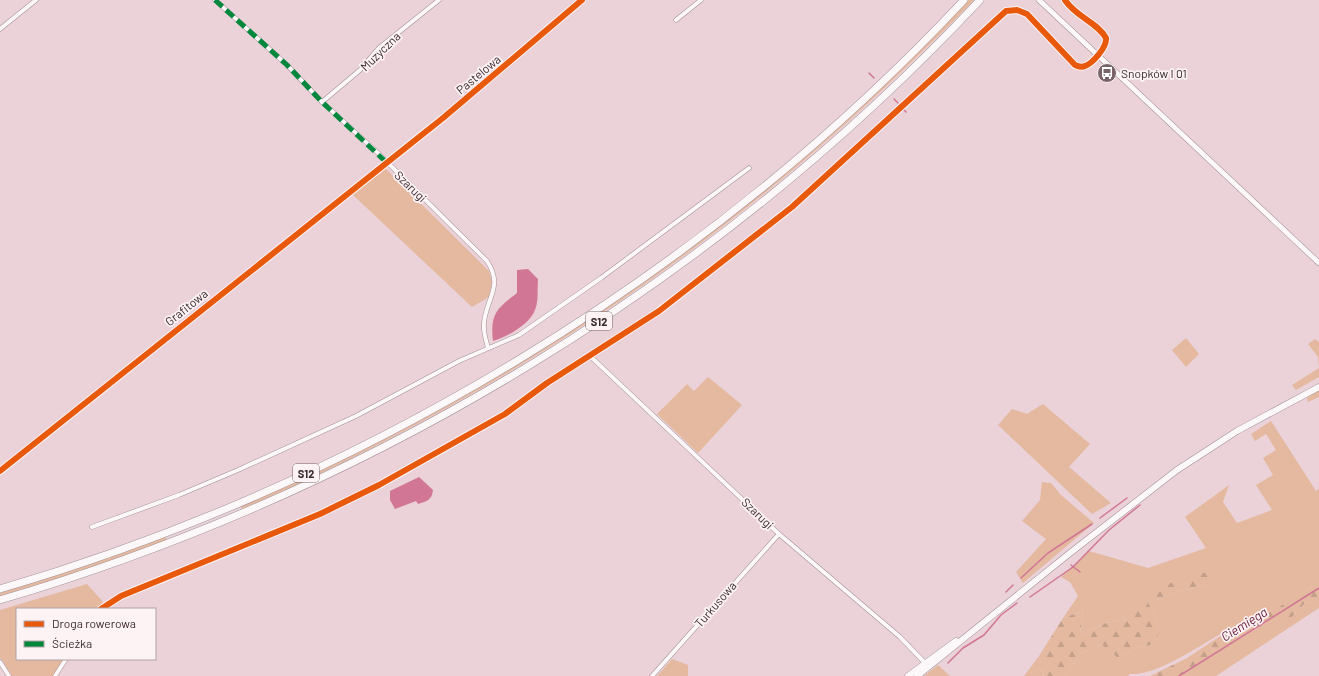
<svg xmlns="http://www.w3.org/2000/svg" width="1319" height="676" font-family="Barlow,sans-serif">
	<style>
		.green { fill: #e4b99f }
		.forest { fill: url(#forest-firs) }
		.water { fill: #d17694 }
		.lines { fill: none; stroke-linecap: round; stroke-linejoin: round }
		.stream { stroke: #d17694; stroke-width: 1.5 }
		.minor-casing { stroke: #a18f94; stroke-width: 5 }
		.tertiary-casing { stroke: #a18f94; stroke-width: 6 }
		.secondary-casing { stroke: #a18f94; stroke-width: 7 }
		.motorway-casing { stroke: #a18f94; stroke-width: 8 }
		.minor { stroke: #fcf8f9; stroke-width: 4 }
		.tertiary { stroke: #fcf8f9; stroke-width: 5 }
		.secondary { stroke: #fcf8f9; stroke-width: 6 }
		.motorway { stroke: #fcf8f9; stroke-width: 7 }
		.quiet { stroke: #00873e; stroke-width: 5; stroke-dasharray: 10 5; stroke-linecap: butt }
		.cycleway-casing { stroke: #fdf3f5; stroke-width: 8 }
		.cycleway { stroke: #e8590c; stroke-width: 6 }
		.labels { text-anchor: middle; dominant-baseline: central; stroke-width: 3.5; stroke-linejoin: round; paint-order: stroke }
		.shield { fill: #fdf3f5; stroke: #746569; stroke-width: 1 }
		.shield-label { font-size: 11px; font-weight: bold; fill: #3a282d }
		.street-label { font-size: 12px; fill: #3a282d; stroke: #fdf3f5 }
		.poi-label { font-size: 12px; fill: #3a282d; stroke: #fdf3f5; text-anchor: start }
		.water-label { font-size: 13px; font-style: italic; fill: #641634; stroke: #fdf3f5 }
	</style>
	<defs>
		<pattern id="forest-firs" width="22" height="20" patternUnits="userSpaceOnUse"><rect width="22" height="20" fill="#e4b99f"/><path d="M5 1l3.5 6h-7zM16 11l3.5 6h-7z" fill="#c49f89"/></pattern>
	</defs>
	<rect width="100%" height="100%" fill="#ead2d8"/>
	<!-- green -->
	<g class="green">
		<path d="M968 0H974C951 24 927 47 903 70 712 256 487 402 242 509L241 506 377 441 484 383 646 278 855 110Z"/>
		<polygon points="385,168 489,271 492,282 489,297 472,307 353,195"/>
		<polygon points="1186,338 1199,354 1186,367 1172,350"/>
		<polygon points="1315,339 1319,342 1319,377 1296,390 1292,385 1319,368 1318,357 1308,344"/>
		<polygon points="708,377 742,405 698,453 657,414 687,384 694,391"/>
		<polygon points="1319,389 1319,397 1308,402 1307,398"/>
		<polygon points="1043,404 1090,444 1069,467 1111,503 1092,514 998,425 1012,409 1027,414"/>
		<path d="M1271 421 1316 491 1319 489V586H1313C1295 597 1268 618 1248 626 1242 628 1235 627 1230 629 1205 641 1159 676 1130 674L1128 676H1065L1080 654 1101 644 1118 658 1137 648 1154 644 1160 631 1148 602 1174 593 1210 584 1170 583 1127 619 1106 623 1080 635 1083 611 1063 618 1078 596 1070 582 1061 577 1089 551 1148 568 1206 548 1185 517 1229 485 1223 502 1237 523 1272 510 1256 485 1273 475 1263 458 1276 450 1266 434 1255 441 1251 434Z"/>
		<polygon points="1042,482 1051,483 1061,495 1094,523 1023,583 1016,572 1046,539 1022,521 1040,500"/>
		<polygon points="165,536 167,540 80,572 0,596 0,593 78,568"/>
		<polygon points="87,584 103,602 97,609 17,609 17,659 64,659 53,676 12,676 0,657 0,610"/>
		<polygon points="1319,596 1319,608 1216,676 1179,676 1246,633 1277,619 1290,619 1305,603 1315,601"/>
		<polygon points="1039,656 1044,676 1024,676"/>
		<polygon points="672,659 688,665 688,676 657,676"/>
		<polygon points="938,665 950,676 924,676"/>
	</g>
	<!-- forest -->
	<g class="forest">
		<polygon points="1207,572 1210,584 1174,593 1148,602 1160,631 1154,644 1137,648 1118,658 1101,644 1080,654 1065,676 1044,676 1039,656 1063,618 1083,611 1080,635 1106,623 1127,619 1137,599 1170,583"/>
		<polygon points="1313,586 1319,586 1319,596 1315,601 1305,603 1290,619 1277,619 1246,633 1179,676 1150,676 1187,658 1231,629 1248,626"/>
	</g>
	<!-- water -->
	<g class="water">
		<path d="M528 269 538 279C537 289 539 300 535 310 530 324 507 337 493 341 490 314 496 309 517 293V270Z"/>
		<path d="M419 477 433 490C432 500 427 501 418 504L416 501 395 509 390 500V491Z"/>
	</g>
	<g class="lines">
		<!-- stream -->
		<g class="stream">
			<polyline points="869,73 874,78"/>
			<polyline points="894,99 898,103"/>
			<polyline points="904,110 906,112"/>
			<polyline points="1100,518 1127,498"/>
			<polyline points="1071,565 1080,572"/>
			<polyline points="1021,578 1048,553 1092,524"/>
			<polyline points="1006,592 1013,585"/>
			<polyline points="1030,597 1073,567 1109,530 1140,505"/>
			<polyline points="948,663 963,648 984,635 1001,615 1017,603"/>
			<polyline points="1179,676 1319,588"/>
		</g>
		<defs>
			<g id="minor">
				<path d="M215 0 287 65 322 102 378 153 487 261C504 287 486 298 484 323 483 332 486 340 488 348"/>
				<polyline points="676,20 701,0"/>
				<polyline points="0,29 36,0"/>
				<polyline points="322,102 360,70 379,48 439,0"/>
				<polyline points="590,356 779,534 900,637 926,664"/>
				<polyline points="0,471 443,118 582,0"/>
				<polyline points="92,527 179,495 238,470 356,416 459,361 519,335 601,278 749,168"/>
				<path d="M101 609 121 596 320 514 379 485 505 414 547 383 659 311 792 207 1006 11 1017 10 1027 14 1075 65C1078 66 1081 68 1085 66 1093 63 1107 47 1106 38 1097 22 1076 17 1065 0"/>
				<polyline points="0,662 9,676"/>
				<polyline points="55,676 66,659"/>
				<polyline points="652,676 779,534"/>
			</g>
			<polyline id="tertiary" points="1039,0 1319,263"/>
			<g id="secondary">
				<polyline points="908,676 956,641"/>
				<polyline points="917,676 1070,553 1177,470 1237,431 1319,387"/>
			</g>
			<g id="motorway">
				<path d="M0 589C364 482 704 277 964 0"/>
				<path d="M0 600C372 490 715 283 980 0"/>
			</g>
		</defs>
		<!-- minor casing -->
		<use href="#minor" class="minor-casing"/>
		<!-- tertiary casing -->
		<use href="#tertiary" class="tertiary-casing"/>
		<!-- secondary casing -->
		<use href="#secondary" class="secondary-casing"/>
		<!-- motorway casing -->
		<use href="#motorway" class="motorway-casing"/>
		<!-- minor -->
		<use href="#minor" class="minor"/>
		<!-- tertiary -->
		<use href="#tertiary" class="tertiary"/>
		<!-- secondary -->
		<use href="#secondary" class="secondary"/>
		<!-- motorway -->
		<use href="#motorway" class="motorway"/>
		<!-- quiet -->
		<polyline class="quiet" points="215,0 287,65 322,102 386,162"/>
		<defs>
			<g id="cycleway">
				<polyline points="0,471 443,118 582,0"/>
				<path d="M101 609 121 596 320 514 379 485 505 414 547 383 659 311 792 207 1006 11 1017 10 1027 14 1075 65C1078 66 1081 68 1085 66 1093 63 1107 47 1106 38 1097 22 1076 17 1065 0"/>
			</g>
		</defs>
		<!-- cycleway casing -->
		<use href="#cycleway" class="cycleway-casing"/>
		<!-- cycleway -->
		<use href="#cycleway" class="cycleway"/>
	</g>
	<!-- icons -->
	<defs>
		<symbol id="bus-disc" viewBox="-11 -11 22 22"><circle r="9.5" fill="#786469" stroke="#fdf3f5"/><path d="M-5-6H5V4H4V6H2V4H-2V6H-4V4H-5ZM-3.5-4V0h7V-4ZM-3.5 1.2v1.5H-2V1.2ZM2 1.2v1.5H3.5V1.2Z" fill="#fff"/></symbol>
	</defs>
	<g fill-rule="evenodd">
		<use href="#bus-disc" x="1096" y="62" width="22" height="22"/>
	</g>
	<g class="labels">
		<!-- shield labels -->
		<g class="shield">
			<rect x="586" y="312" width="26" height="18" rx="3"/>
			<rect x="293" y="464" width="26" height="18" rx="3"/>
		</g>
		<g class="shield-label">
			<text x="599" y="321">S12</text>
			<text x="306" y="473">S12</text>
		</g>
		<!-- street labels -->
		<g class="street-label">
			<text transform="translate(380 51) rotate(-44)">Muzyczna</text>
			<text transform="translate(478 74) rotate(-40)">Pastelowa</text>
			<text transform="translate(411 186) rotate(44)">Szarugi</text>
			<text transform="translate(186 307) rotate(-39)">Grafitowa</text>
			<text transform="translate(758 513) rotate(44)">Szarugi</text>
			<text transform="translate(715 604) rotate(-49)">Turkusowa</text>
		</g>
		<!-- poi labels -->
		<g class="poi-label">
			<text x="1121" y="73">Snopków I 01</text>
		</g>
		<!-- water labels -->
		<g class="water-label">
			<text transform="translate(1244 624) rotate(-32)">Ciemięga</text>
		</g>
	</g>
	<!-- legend -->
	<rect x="16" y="608" width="140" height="52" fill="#fdf3f5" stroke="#afa2a5"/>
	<rect x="24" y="621" width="20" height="6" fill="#e8590c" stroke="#afa2a5"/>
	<text x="52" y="628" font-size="12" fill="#3a282d">Droga rowerowa</text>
	<rect x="24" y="641" width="20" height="6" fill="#00873e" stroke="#afa2a5"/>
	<text x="52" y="648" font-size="12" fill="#3a282d">Ścieżka</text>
</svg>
